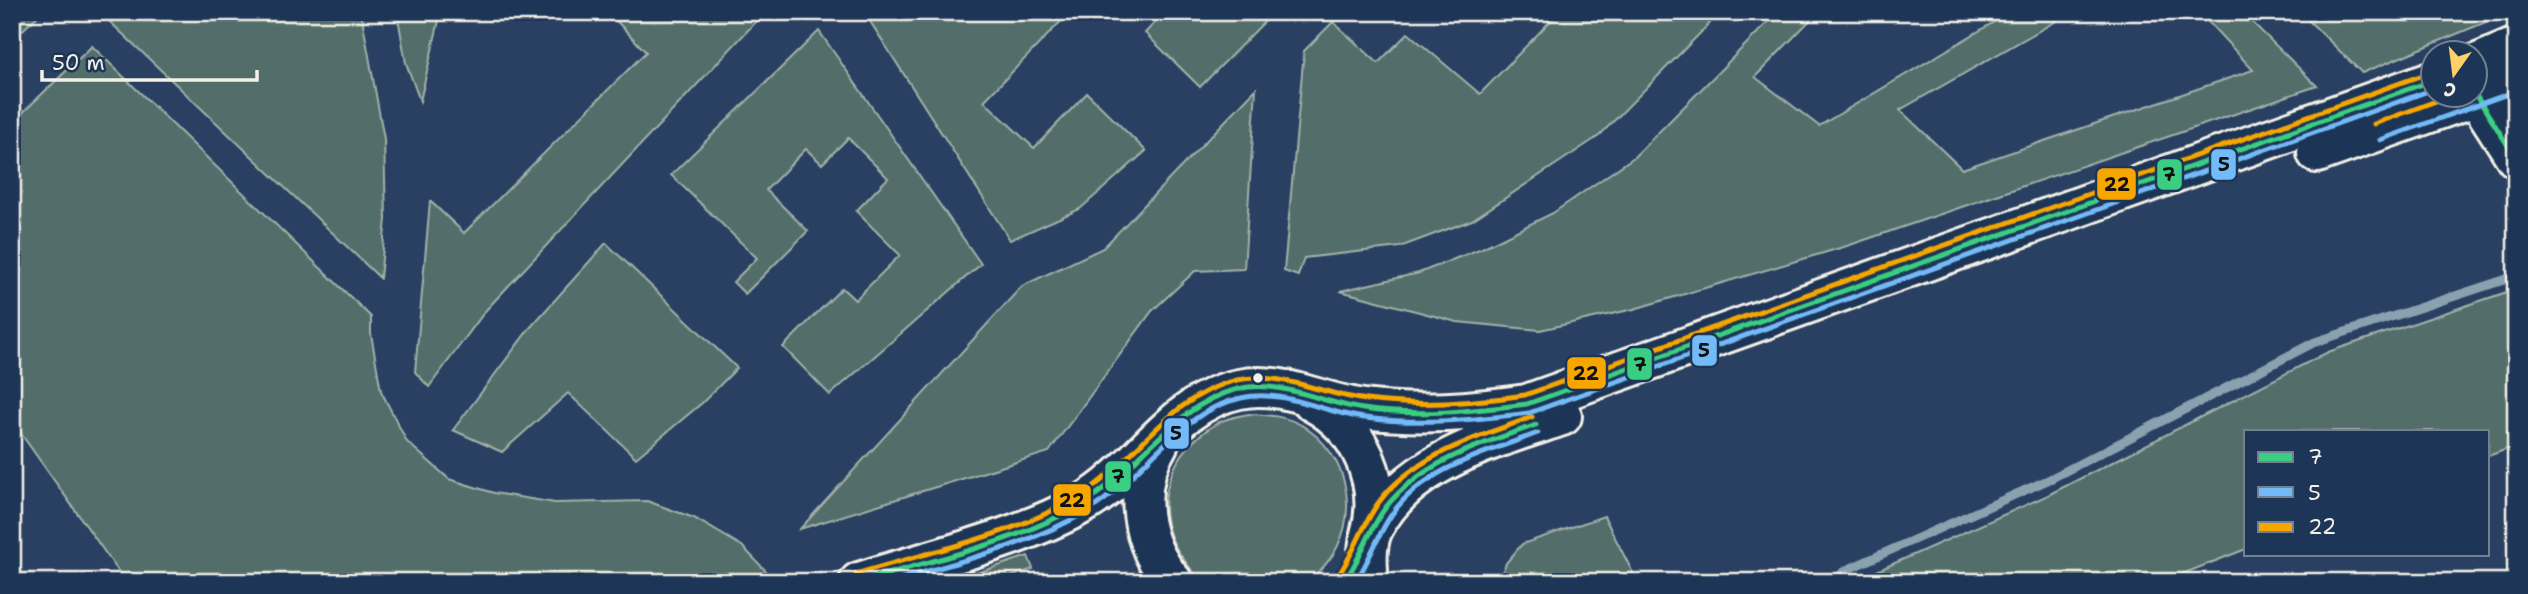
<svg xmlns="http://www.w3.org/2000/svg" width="2528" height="594" font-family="'Shantell Sans',sans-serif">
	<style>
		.green { fill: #526e6b; stroke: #a3b0aa; stroke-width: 2 }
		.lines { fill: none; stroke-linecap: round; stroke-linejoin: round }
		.stream { stroke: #8aa2af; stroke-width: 9 }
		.secondary-casing { stroke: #f4f1e8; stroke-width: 44 }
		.primary-casing { stroke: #f4f1e8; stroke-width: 44 }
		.secondary { stroke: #1d3557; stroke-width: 38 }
		.primary { stroke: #1d3557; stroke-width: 38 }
		.bus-1-casing { stroke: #1d3557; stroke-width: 10 }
		.bus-2-casing { stroke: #1d3557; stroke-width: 10 }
		.bus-3-casing { stroke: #1d3557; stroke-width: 10 }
		.bus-1 { stroke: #3ace82; stroke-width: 5 }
		.bus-2 { stroke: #73baf8; stroke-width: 5 }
		.bus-3 { stroke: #f7a600; stroke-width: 5 }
		.bus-dot { fill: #f4f1e8; stroke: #1d3557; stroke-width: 2.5 }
		.line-badge { stroke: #1d3557; stroke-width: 2.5 }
		.pale-badge-label { font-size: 19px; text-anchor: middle; font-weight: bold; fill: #111 }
	</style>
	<rect width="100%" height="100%" fill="#294062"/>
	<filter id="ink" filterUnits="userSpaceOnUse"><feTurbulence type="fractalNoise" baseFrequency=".0143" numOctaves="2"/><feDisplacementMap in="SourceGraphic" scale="14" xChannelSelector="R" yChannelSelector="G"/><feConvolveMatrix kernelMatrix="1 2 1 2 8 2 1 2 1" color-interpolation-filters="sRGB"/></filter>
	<g filter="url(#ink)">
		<!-- green -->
		<g class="green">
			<polygon points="12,12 40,12 41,13 12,40"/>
			<polygon points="117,12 361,12 384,139 386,219 380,278 108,20"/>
			<polygon points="397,12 441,12 420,101 406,63"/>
			<polygon points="608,12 765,12 486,310 429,387 415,372 430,201 464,233 646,52"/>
			<polygon points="864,12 1070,12 984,101 1034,148 1087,93 1146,151 1080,209 1010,240"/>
			<polygon points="1165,12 1274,12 1200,87 1145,33"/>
			<polygon points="1559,12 1721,12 1599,136 1472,220 1400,247 1304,258 1298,276 1284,271 1304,51 1333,22 1378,63 1408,33 1480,94"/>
			<polygon points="1778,12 1818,12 1755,77 1819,126 2011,12 2072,12 1900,110 1962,169 2253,70 2199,12 2242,12 2317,86 1847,246 1634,309 1540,330 1457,322 1340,291 1419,273 1482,248 1553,213 1634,157"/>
			<polygon points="2300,12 2510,12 2362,73"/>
			<polygon points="819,31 981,264 830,395 783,347 842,288 855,300 900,255 856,211 888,178 848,138 822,164 806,149 766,190 808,231 745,294 733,282 757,258 671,175"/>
			<polygon points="92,46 371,317 371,334 381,391 407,442 449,479 494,493 555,503 647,501 694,518 742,546 767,572 740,582 126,582 12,421 12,123"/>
			<polygon points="1256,89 1244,269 1195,271 1152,311 1049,452 800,529 1022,286 1103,248"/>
			<polygon points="606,243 737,368 702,403 636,458 568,393 502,452 453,430 529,329"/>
			<polygon points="2516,289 2516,446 2488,456 2488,431 2246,431 2246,549 2162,582 1852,582 2046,496 2328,352"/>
			<path d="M1249 414C1269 415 1289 416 1306 428 1360 465 1362 546 1305 582 1286 582 1222 586 1208 582 1195 578 1185 561 1178 551 1149 504 1172 448 1218 423 1227 418 1239 416 1249 414Z"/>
			<polygon points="1604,516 1633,573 1629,582 1498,582 1506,563 1522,544"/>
			<polygon points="1028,556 1033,569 996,582 950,582"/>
		</g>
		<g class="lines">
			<!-- stream -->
			<polyline class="stream" points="1836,582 1844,571 2050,479 2315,342 2516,276"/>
			<defs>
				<polyline id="secondary" points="2475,94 2516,158"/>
				<g id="primary">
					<polyline points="2476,64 2516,47"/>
					<polyline points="2317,153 2516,82"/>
					<path d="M1313 402C1360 427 1385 483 1370 535"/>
					<path d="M1158 445C1131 488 1141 545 1173 582"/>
					<path d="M859 582C931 559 1018 540 1084 503 1141 470 1173 402 1239 389 1281 380 1323 404 1364 409 1419 416 1472 412 1527 404L2434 80"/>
					<path d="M1369 582C1367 565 1366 544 1373 529 1406 461 1497 438 1562 416"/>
				</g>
			</defs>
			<!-- secondary casing -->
			<use href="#secondary" class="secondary-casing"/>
			<!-- primary casing -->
			<use href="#primary" class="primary-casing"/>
			<!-- secondary -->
			<use href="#secondary" class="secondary"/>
			<!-- primary -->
			<use href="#primary" class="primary"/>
			<defs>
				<g id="bus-1">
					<polyline points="2475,94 2516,158"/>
					<path d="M860 582C934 559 1018 543 1085 502 1139 469 1173 405 1238 389 1280 379 1322 403 1363 409 1417 417 1473 411 1527 404L2434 80"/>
					<path d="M1344 582C1361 558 1369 529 1386 507 1422 461 1484 443 1536 425"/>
				</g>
				<g id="bus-2">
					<polyline points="2380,140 2516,91"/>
					<path d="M890 582C956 562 1029 546 1089 510 1143 478 1177 412 1241 398 1282 388 1324 413 1365 418 1420 425 1475 420 1529 413L2434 89"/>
					<path d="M1355 582C1370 561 1377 535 1392 514 1424 468 1488 452 1538 433"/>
				</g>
				<g id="bus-3">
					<polyline points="2374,124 2455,94"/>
					<path d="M856 574C930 551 1014 536 1081 495 1136 461 1170 395 1237 380 1281 371 1324 395 1367 400 1419 407 1472 403 1525 395L2431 72"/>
					<path d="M1337 577C1354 554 1362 525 1379 502 1415 454 1479 437 1532 417"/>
				</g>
			</defs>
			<!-- bus-1 casing -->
			<use href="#bus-1" class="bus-1-casing"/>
			<!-- bus-2 casing -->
			<use href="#bus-2" class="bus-2-casing"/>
			<!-- bus-3 casing -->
			<use href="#bus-3" class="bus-3-casing"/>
			<!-- bus-1 -->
			<use href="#bus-1" class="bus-1"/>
			<!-- bus-2 -->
			<use href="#bus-2" class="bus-2"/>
			<!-- bus-3 -->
			<use href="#bus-3" class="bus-3"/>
		</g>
	</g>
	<!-- markers -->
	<circle class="bus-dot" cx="1258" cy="378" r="6"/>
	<g class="line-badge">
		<rect x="2210" y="148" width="27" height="33" rx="7" fill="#73baf8"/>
		<rect x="2156" y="158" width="27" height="33" rx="7" fill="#3ace82"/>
		<rect x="2096" y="167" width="41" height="34" rx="7" fill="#f7a600"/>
		<rect x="1691" y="334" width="27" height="33" rx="7" fill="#73baf8"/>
		<rect x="1626" y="347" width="27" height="34" rx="7" fill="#3ace82"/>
		<rect x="1566" y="356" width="41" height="34" rx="7" fill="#f7a600"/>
		<rect x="1163" y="417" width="27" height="33" rx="7" fill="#73baf8"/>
		<rect x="1104" y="460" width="28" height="33" rx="7" fill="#3ace82"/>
		<rect x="1052" y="483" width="40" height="34" rx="7" fill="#f7a600"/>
	</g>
	<g class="pale-badge-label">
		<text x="2224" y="171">5</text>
		<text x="2169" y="181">7</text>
		<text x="2117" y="191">22</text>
		<text x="1704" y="357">5</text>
		<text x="1640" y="371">7</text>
		<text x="1586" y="380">22</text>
		<text x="1176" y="440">5</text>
		<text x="1118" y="483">7</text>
		<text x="1072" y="507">22</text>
	</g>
	<!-- margin -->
	<rect width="2528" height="594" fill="none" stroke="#1d3557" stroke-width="42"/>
	<rect x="21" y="21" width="2486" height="552" fill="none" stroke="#f4f1e8" stroke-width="2.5" filter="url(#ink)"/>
	<!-- legend -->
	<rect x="2244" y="430" width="245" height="126" fill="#1d3557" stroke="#738091" stroke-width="2"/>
	<rect x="2258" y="452" width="35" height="10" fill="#3ace82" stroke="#738091" stroke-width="2"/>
	<text x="2308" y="464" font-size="21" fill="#f4f1e8">7</text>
	<rect x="2258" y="487" width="35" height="10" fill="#73baf8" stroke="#738091" stroke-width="2"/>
	<text x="2308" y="500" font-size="21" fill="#f4f1e8">5</text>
	<rect x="2258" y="522" width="35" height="10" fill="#f7a600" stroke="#738091" stroke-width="2"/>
	<text x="2308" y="534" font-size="21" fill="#f4f1e8">22</text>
	<!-- north arrow -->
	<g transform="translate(2454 74) rotate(194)"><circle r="33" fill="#1d3557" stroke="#738091" stroke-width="2"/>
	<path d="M0-5L12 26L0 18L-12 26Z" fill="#ffd166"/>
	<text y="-10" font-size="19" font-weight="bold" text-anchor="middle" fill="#f4f1e8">С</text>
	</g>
	<!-- scale -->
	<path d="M42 70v10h215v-10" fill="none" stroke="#f4f1e8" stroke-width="3.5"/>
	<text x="52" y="70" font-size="21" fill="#f4f1e8" stroke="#1d3557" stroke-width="5" paint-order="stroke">50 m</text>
</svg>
